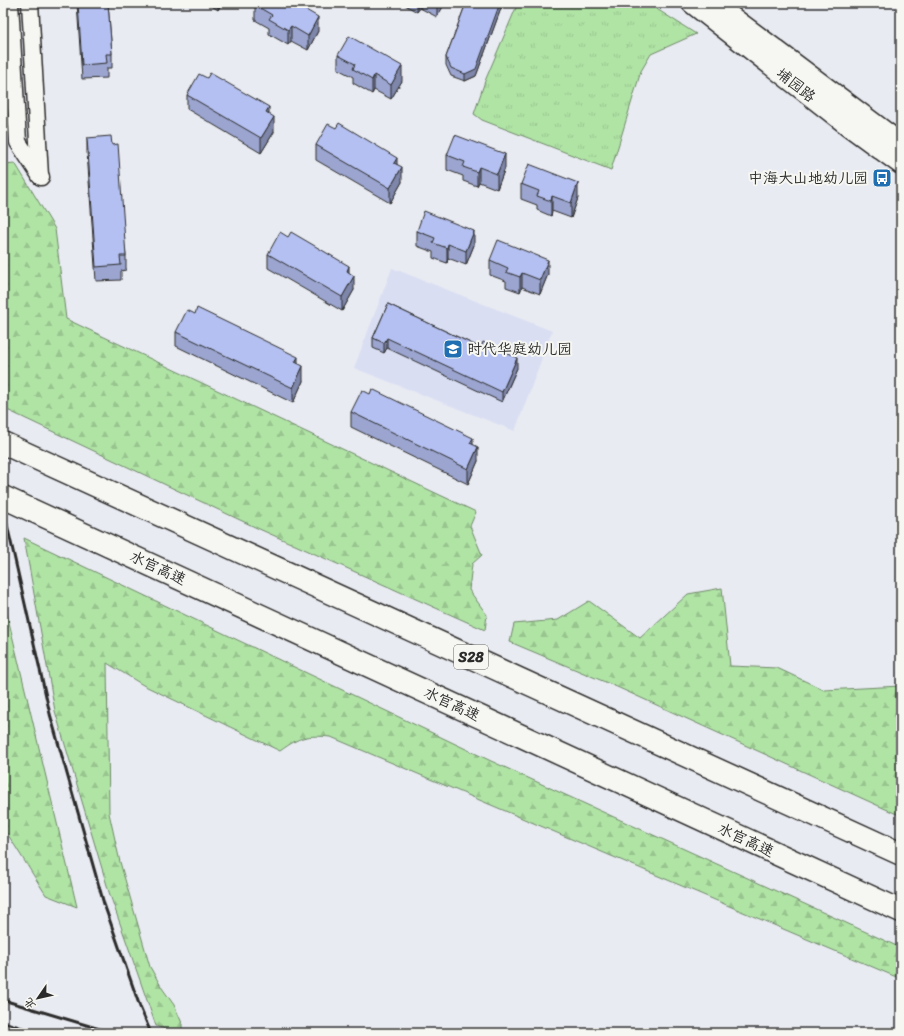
<svg xmlns="http://www.w3.org/2000/svg" width="904" height="1036" font-family="Sriracha,'LXGW WenKai TC',sans-serif">
	<style>
		.built { fill: #d9def2 }
		.grass { fill: url(#grass-tufts); stroke: #6e8868 }
		.forest { fill: url(#forest-firs); stroke: #6e8868 }
		.lines { fill: none; stroke-linecap: round; stroke-linejoin: round }
		.minor-casing { stroke: #2b2b2b; stroke-width: 19 }
		.tertiary-casing { stroke: #2b2b2b; stroke-width: 23 }
		.motorway-casing { stroke: #2b2b2b; stroke-width: 25 }
		.minor { stroke: #f6f6f2; stroke-width: 16 }
		.tertiary { stroke: #f6f6f2; stroke-width: 20 }
		.motorway { stroke: #f6f6f2; stroke-width: 22 }
		.rail { stroke: #2b2b2b; stroke-width: 3 }
		.wall { fill: #9ba5cf; stroke: #2b2b2b }
		.shaded-wall { fill: #7e86a9; stroke: #2b2b2b }
		.building { fill: #b4c0f1; stroke: #2b2b2b }
		.labels { text-anchor: middle; dominant-baseline: central; stroke-width: 4; stroke-linejoin: round; paint-order: stroke }
		.shield { fill: #f6f6f2; stroke: #686867; stroke-width: 1 }
		.shield-label { font-size: 14px; font-weight: bold; fill: #2b2b2b }
		.street-label { font-size: 15px; fill: #2b2b2b; stroke: #f6f6f2 }
		.poi-label { font-size: 15px; fill: #2b2b2b; stroke: #f6f6f2; text-anchor: end }
	</style>
	<defs>
		<pattern id="grass-tufts" width="24" height="20" patternUnits="userSpaceOnUse"><rect width="24" height="20" fill="#b0e4a5"/><path d="M3 7l-1-3M5 7V3M7 7l1-3M15 17l-1-3M17 17v-4M19 17l1-3" fill="none" stroke="#98c48e"/></pattern>
		<pattern id="forest-firs" width="22" height="20" patternUnits="userSpaceOnUse"><rect width="22" height="20" fill="#b0e4a5"/><path d="M5 1l3.5 6h-7zM16 11l3.5 6h-7z" fill="#98c48e"/></pattern>
	</defs>
	<rect width="100%" height="100%" fill="#e9ebf2"/>
	<filter id="ink" filterUnits="userSpaceOnUse"><feTurbulence type="fractalNoise" baseFrequency=".025" numOctaves="2"/><feDisplacementMap in="SourceGraphic" scale="8" xChannelSelector="R" yChannelSelector="G"/><feConvolveMatrix kernelMatrix="1 2 1 2 8 2 1 2 1" color-interpolation-filters="sRGB"/></filter>
	<g filter="url(#ink)">
		<!-- built -->
		<polygon class="built" points="392,268 552,331 515,431 354,368"/>
		<!-- grass -->
		<polygon class="grass" points="518,3 645,3 652,6 696,34 651,54 641,71 611,170 482,120 474,114 485,81"/>
		<!-- forest -->
		<g class="forest">
			<polygon points="15,163 55,229 66,319 476,512 470,526 482,555 472,564 469,590 487,615 485,630 257,528 3,408 3,164"/>
			<path d="M24 538 491 761 901 948V979L331 737C306 735 301 736 280 751L143 685 107 663 109 813 120 862 150 967 162 988 174 1005 182 1023V1033H177L156 1026 109 892 55 711Z"/>
			<polygon points="722,588 730,666 777,668 824,690 901,686 901,816 617,687 510,642 514,624 558,620 589,601 640,638 688,594"/>
			<polygon points="3,597 77,907 46,895 3,827"/>
		</g>
		<g class="lines">
			<defs>
				<g id="minor">
					<polyline points="10,3 18,142 41,177"/>
					<polyline points="30,3 40,176"/>
				</g>
				<g id="tertiary">
					<polyline points="692,3 849,126 901,164"/>
					<polyline points="713,3 901,144"/>
				</g>
				<g id="motorway">
					<polyline points="3,443 901,854"/>
					<polyline points="3,497 901,911"/>
				</g>
			</defs>
			<!-- minor casing -->
			<use href="#minor" class="minor-casing"/>
			<!-- tertiary casing -->
			<use href="#tertiary" class="tertiary-casing"/>
			<!-- motorway casing -->
			<use href="#motorway" class="motorway-casing"/>
			<!-- minor -->
			<use href="#minor" class="minor"/>
			<!-- tertiary -->
			<use href="#tertiary" class="tertiary"/>
			<!-- motorway -->
			<use href="#motorway" class="motorway"/>
			<!-- rail -->
			<g class="rail">
				<polyline points="3,507 50,714 104,904 140,1007 151,1033"/>
				<polyline points="3,1000 113,1033"/>
				<polyline points="3,1022 38,1033"/>
			</g>
		</g>
		<!-- wall -->
		<g class="wall">
			<polygon points="77,3 108,3 112,54 112,68 107,68 107,78 82,79"/>
			<polygon points="207,3 222,3 218,10"/>
			<polygon points="405,3 445,3 437,17 420,8 417,12 405,5"/>
			<polygon points="466,3 503,3 476,76 465,81 451,76 446,65 446,57"/>
			<polygon points="255,5 318,31 308,50 291,41 288,45 269,34 269,28 255,20"/>
			<polygon points="338,55 402,81 391,99 374,90 372,94 353,83 353,77 338,69"/>
			<polygon points="187,95 269,114 274,132 261,153 187,109"/>
			<polygon points="336,128 397,164 402,182 390,203 316,160 316,145"/>
			<polygon points="87,138 112,145 126,256 126,270 121,271 121,280 96,281 87,152"/>
			<polygon points="447,155 505,168 497,189 479,182 477,186 463,181 463,176 447,170"/>
			<polygon points="521,184 578,198 571,218 552,211 551,216 537,210 537,205 521,199"/>
			<polygon points="417,231 474,245 466,265 448,258 447,263 433,258 433,252 417,246"/>
			<polygon points="268,254 349,273 354,290 342,311 268,268"/>
			<polygon points="490,260 548,274 540,294 522,287 520,292 506,287 506,281 490,275"/>
			<polygon points="388,304 481,348 517,368 502,402 387,348 384,353 373,348 373,338"/>
			<polygon points="176,332 298,363 303,381 293,403 176,346"/>
			<polygon points="351,412 473,444 478,461 468,484 351,427"/>
		</g>
		<!-- shaded-wall -->
		<g class="shaded-wall">
			<polygon points="218,3 222,3 218,10"/>
			<polygon points="417,3 420,3 420,8 417,12"/>
			<polygon points="437,3 445,3 437,17"/>
			<polygon points="500,3 503,3 476,76 465,81 465,74"/>
			<polygon points="318,17 318,31 308,50 308,36"/>
			<polygon points="291,26 291,41 288,45 288,30"/>
			<polygon points="402,66 402,81 391,99 391,85"/>
			<polygon points="374,75 374,90 372,94 372,80"/>
			<polygon points="269,107 269,122 266,112"/>
			<polygon points="274,117 274,132 261,153 261,138"/>
			<polygon points="505,154 505,168 497,189 497,174"/>
			<polygon points="397,158 397,172 394,163"/>
			<polygon points="402,167 402,182 390,203 390,188"/>
			<polygon points="479,167 479,182 477,186 477,172"/>
			<polygon points="578,183 578,198 571,218 571,203"/>
			<polygon points="552,196 552,211 551,216 551,201"/>
			<polygon points="474,231 474,245 466,265 466,251"/>
			<polygon points="448,244 448,258 447,263 447,248"/>
			<polygon points="548,260 548,274 540,294 540,280"/>
			<polygon points="349,266 349,281 347,271"/>
			<polygon points="522,273 522,287 520,292 520,277"/>
			<polygon points="354,276 354,290 342,311 342,297"/>
			<polygon points="387,338 387,348 384,353 384,343"/>
			<polygon points="298,357 298,372 295,362"/>
			<polygon points="517,358 517,368 502,402 502,392"/>
			<polygon points="303,366 303,381 293,403 293,388"/>
			<polygon points="473,438 473,452 470,443"/>
			<polygon points="478,447 478,461 468,484 468,469"/>
		</g>
		<!-- building -->
		<g class="building">
			<polygon points="78,3 108,3 112,54 106,54 107,63 82,65"/>
			<polygon points="256,3 294,3 318,17 308,36 291,26 288,30 269,19 272,15 255,5"/>
			<polygon points="466,3 500,3 476,69 465,74 451,68 446,57"/>
			<polygon points="349,36 402,66 391,85 374,75 372,80 353,69 355,64 338,55"/>
			<polygon points="210,73 269,107 266,112 274,117 261,138 187,95 199,74 207,78"/>
			<polygon points="339,123 397,158 394,163 402,167 390,188 316,145 328,124 336,128"/>
			<polygon points="455,135 505,154 497,174 479,167 477,172 463,167 465,162 447,155"/>
			<polygon points="111,136 112,145 118,144 126,256 120,256 121,265 96,267 87,138"/>
			<polygon points="529,164 578,183 571,203 552,196 551,201 537,196 539,191 521,184"/>
			<polygon points="424,211 474,231 466,251 448,244 447,248 433,243 435,238 417,231"/>
			<polygon points="280,232 288,237 291,232 349,266 347,271 354,276 342,297 268,254"/>
			<polygon points="498,240 548,260 540,280 522,273 520,277 506,272 508,268 490,260"/>
			<polygon points="388,304 481,348 483,342 517,358 502,392 387,338 384,343 373,338"/>
			<polygon points="197,308 298,357 295,362 303,366 293,388 176,332 187,310 195,314"/>
			<polygon points="372,389 473,438 470,443 478,447 468,469 351,412 362,390 370,394"/>
		</g>
	</g>
	<!-- icons -->
	<defs>
		<symbol id="bus-square" viewBox="-11 -11 22 22"><rect x="-9" y="-9" width="18" height="18" rx="4" fill="#1f6fb2" stroke="#f6f6f2"/><path d="M-5-6H5V4H4V6H2V4H-2V6H-4V4H-5ZM-3.5-4V0h7V-4ZM-3.5 1.2v1.5H-2V1.2ZM2 1.2v1.5H3.5V1.2Z" fill="#fff"/></symbol>
		<symbol id="school-square" viewBox="-11 -11 22 22"><rect x="-9" y="-9" width="18" height="18" rx="4" fill="#1f6fb2" stroke="#f6f6f2"/><path d="M0-5L7-2L0 1L-7-2ZM-4 1L0 2.5L4 1V4Q0 6-4 4Z" fill="#fff"/></symbol>
	</defs>
	<g fill-rule="evenodd">
		<use href="#bus-square" x="871" y="167" width="22" height="22"/>
		<use href="#school-square" x="442" y="338" width="22" height="22"/>
	</g>
	<g class="labels">
		<!-- shield labels -->
		<rect class="shield" x="454" y="645" width="34" height="24" rx="3"/>
		<g class="shield-label">
			<text x="471" y="657">S28</text>
		</g>
		<!-- street labels -->
		<g class="street-label">
			<text transform="translate(796 85) rotate(38)">埔园路</text>
			<text transform="translate(158 568) rotate(25)">水官高速</text>
			<text transform="translate(452 704) rotate(25)">水官高速</text>
			<text transform="translate(746 840) rotate(25)">水官高速</text>
		</g>
		<!-- poi labels -->
		<g class="poi-label">
			<text x="868" y="178">中海大山地幼儿园</text>
			<text x="467" y="349" text-anchor="start">时代华庭幼儿园</text>
		</g>
	</g>
	<!-- margin -->
	<rect width="904" height="1036" fill="none" stroke="#f6f6f2" stroke-width="16"/>
	<rect x="8" y="8" width="888" height="1020" fill="none" stroke="#2b2b2b" stroke-width="1.5" filter="url(#ink)"/>
	<!-- north arrow -->
	<g transform="translate(38 998) rotate(236)" stroke="#f6f6f2" stroke-width="3" paint-order="stroke">
	<path d="M0-3L7 15L0 10L-7 15Z" fill="#2b2b2b"/>
	<text y="-6" font-size="11" font-weight="bold" text-anchor="middle" fill="#2b2b2b">北</text>
	</g>
</svg>
